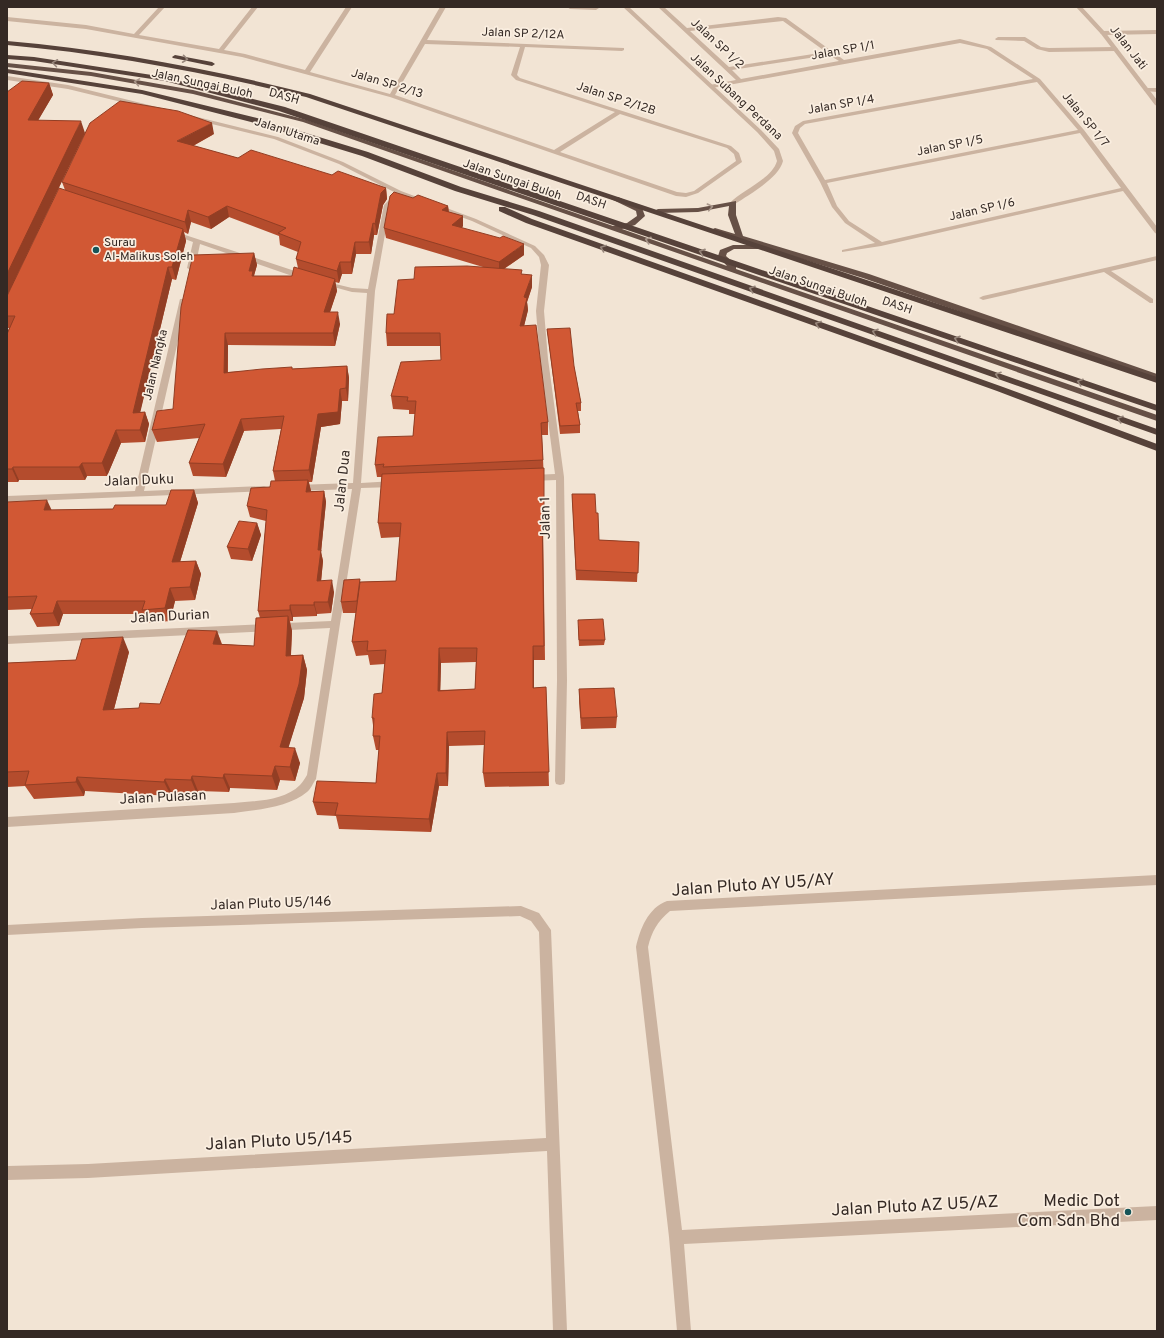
<svg xmlns="http://www.w3.org/2000/svg" width="1164" height="1338" font-family="Overpass,sans-serif">
	<style>
		.lines { fill: none; stroke-linecap: round; stroke-linejoin: round }
		.minor { fill: #cbb3a0; fill-rule: evenodd }
		.tertiary { fill: #cbb3a0; fill-rule: evenodd }
		.trunk { fill: #665046; fill-rule: evenodd }
		.motorway { fill: #56423a; fill-rule: evenodd }
		.wall { fill: #b44c2d; fill-rule: evenodd }
		.shaded-wall { fill: #923e24 }
		.building { fill: #d15834; stroke: #923e24; fill-rule: evenodd }
		.oneway { stroke: #98877c }
		.oneway2 { stroke: #a9978b }
		.poi-dot { fill: #165458; stroke: #faeee0; stroke-width: 1.5 }
		.labels { text-anchor: middle; dominant-baseline: central; stroke-width: 3.5; stroke-linejoin: round; paint-order: stroke }
		.far-street-label { font-size: 12px; fill: #342924; stroke: #faeee0 }
		.far-poi-label { font-size: 12px; fill: #342924; stroke: #faeee0; text-anchor: start }
		.street-label { font-size: 14px; fill: #342924; stroke: #faeee0 }
		.near-street-label { font-size: 17px; fill: #342924; stroke: #faeee0 }
		.near-poi-label { font-size: 17px; fill: #342924; stroke: #faeee0; text-anchor: end }
	</style>
	<rect width="100%" height="100%" fill="#f2e4d4"/>
	<g class="lines">
		<!-- minor -->
		<g class="minor">
			<path d="M159 7H165L139 35 219 49 252 7H258L224 50 245 54 305 70 346 7H352L310 72 390 94 440 7H446L427 40 624 48V50L622 51 525 47 517 75 520 78 731 146 739 153 742 162 698 193 686 197 676 196 390 97 242 57 86 29 7 21V17L86 25 134 34ZM425 44 520 47 511 75 516 80 615 112 554 150 395 95ZM620 114 727 148 734 154 736 161 694 191 686 193 677 192 560 152Z"/>
			<polygon points="567,7 598,7 599,8 596,10 570,9"/>
			<path d="M658 7H664L687 28 778 17 786 18 844 60 960 39 991 47 1040 79 1084 130 1157 227V234L1155 233 1123 191 881 246 842 252V250L875 243 845 223 832 207 820 182 792 133 795 126 803 121 1033 79 987 49 960 43 712 88 709 86 710 85 736 80ZM783 21 826 52 729 67 690 31ZM829 55 839 61 741 79 732 70ZM1037 82 1078 130 825 180 798 133 800 128 805 124ZM1080 133 1121 188 882 242 849 221 837 206 827 183Z"/>
			<polygon points="1157,30 1157,34 1103,35 1100,33 1103,31"/>
			<polygon points="998,37 1025,37 1041,47 1049,48 1115,47 1118,49 1115,51 1049,52 1037,49 1024,41 996,40 995,39"/>
			<path d="M7 76 68 85 278 137 343 162 401 191 476 219 535 246 544 255 549 265 544 311 548 359 564 477 567 680 565 781 564 784 560 785 556 784 555 781 557 680 556 480 532 481 528 478 532 475 555 474 540 359 536 311 541 265 539 257 531 248 472 221 401 195 390 206 375 291 361 483 394 481 398 484 394 487 361 488 316 779C313 783 311 789 307 792 290 807 256 810 234 813L7 827V817L234 803C255 801 284 801 300 785 303 782 305 778 307 775L330 628 7 644V636L331 621 352 489 296 491 292 488 296 485 353 483 367 293 352 292 319 283 323 281 352 288 368 289 384 205 396 193 339 164 274 139 68 89 7 80Z"/>
			<polygon points="1146,88 1157,88 1157,92 1144,91 1144,89"/>
			<polygon points="173,231 307,275 308,277 307,279 301,279 200,244 195,268 191,270 187,268 193,242 171,234 170,233"/>
			<polygon points="1157,256 1157,260 1111,271 1153,299 1153,303 1150,303 1104,272 983,300 979,298 983,296"/>
			<polygon points="180,299 186,299 187,301 144,491 264,486 267,487 268,489 267,491 7,502 7,496 135,491"/>
			<path d="M1157 875V885L670 911C657 922 652 931 648 947L682 1230 1157 1206V1220L684 1244 691 1331H677L669 1237 636 947C640 929 648 908 667 901Z"/>
			<polygon points="521,906 539,913 551,930 567,1331 553,1331 547,1151 88,1178 7,1180 7,1166 88,1164 546,1138 539,932 531,921 520,916 142,928 7,935 7,925 142,918"/>
		</g>
		<!-- tertiary -->
		<g class="tertiary">
			<path d="M623 7H629L761 130 779 149 783 161C779 178 750 194 735 204L730 203C742 190 772 179 777 161L774 151 757 132Z"/>
			<polygon points="1076,7 1082,7 1105,32 1157,100 1157,106 1155,105 1101,34"/>
		</g>
		<!-- trunk -->
		<polygon class="trunk" points="7,63 91,72 193,90 307,120 613,226 627,223 637,216 636,211 611,199 615,197 618,197 642,208 645,216 635,225 622,229 727,266 718,256 720,250 733,245 755,245 711,230 715,228 735,234 728,215 729,206 698,212 658,213 654,211 658,209 698,208 736,201 736,215 743,236 869,274 1157,374 1157,380 863,278 763,247 759,249 734,249 727,253 726,256 736,265 736,269 1157,415 1157,421 303,122 193,94 91,76 7,67"/>
		<!-- motorway -->
		<g class="motorway">
			<path d="M7 41C110 50 210 69 310 94L1157 377V383L306 97C207 73 108 54 7 45Z"/>
			<polygon points="7,55 34,57 165,77 285,107 1157,405 1157,411 279,111 165,81 34,61 7,59"/>
			<polygon points="175,55 212,62 215,64 212,66 173,58 172,57"/>
			<polygon points="7,69 142,90 257,118 368,152 461,187 539,211 1157,429 1157,435 533,215 455,191 362,156 251,122 142,94 7,73"/>
			<polygon points="499,207 505,207 532,219 1003,387 1157,444 1157,451 997,391 526,223 499,211"/>
		</g>
	</g>
	<!-- wall -->
	<g class="wall">
		<polygon points="49,83 53,95 38,120 85,133 7,296 65,190 62,182 214,134 193,146 238,158 332,175 386,188 387,199 383,205 377,235 374,235 371,254 356,254 352,274 342,274 339,283 335,282 337,291 330,312 340,324 335,346 228,345 228,372 347,366 349,378 348,401 342,401 340,424 321,427 312,482 309,482 311,491 324,491 326,502 321,552 323,561 321,581 334,592 331,613 317,614 317,616 293,617 293,621 290,621 292,631 291,655 303,655 307,670 304,698 288,748 300,763 295,781 280,780 277,790 230,788 229,792 198,791 197,794 172,793 171,796 85,791 84,796 34,799 25,786 7,787 7,661 8,663 76,660 129,652 114,709 139,708 160,704 217,631 222,644 254,646 260,618 258,611 266,521 250,517 247,506 270,487 275,481 273,471 281,429 244,431 226,477 193,476 189,463 199,438 157,442 152,430 173,409 254,253 257,265 254,276 292,276 298,268 296,259 298,252 280,245 279,236 229,217 211,229 191,222 188,234 184,232 186,241 176,280 172,279 140,412 145,412 149,424 145,442 121,443 107,476 87,476 85,480 19,480 18,482 7,482 7,334 9,328 7,328 7,92"/>
		<path d="M413 198 448 206 449 212 463 216V226L462 228 524 255 504 269 522 274 532 287 527 302 528 310 524 326 548 422V435H542L544 482V521H543L545 660H534V688L546 687 549 786 485 787 483 773 484 745 449 746 448 786H439L431 832 339 829 336 816 317 815 313 802 376 783 379 750H376L373 736V725L372 718 382 693 385 664 370 665 368 655 356 656 352 642 356 613H343L341 602 360 579V582L396 581 400 537 381 538 378 523 382 477H377L375 465 413 436 415 414H409V410L393 409 391 396 441 360 440 346H387L386 333 394 314 414 279 483 267 386 238 384 228ZM476 662 475 689 440 690 441 663Z"/>
		<polygon points="547,329 574,366 581,403 581,411 578,411 580,425 580,433 560,434 548,337"/>
		<polygon points="194,490 198,503 180,562 196,561 201,574 195,600 175,601 170,621 148,623 144,614 63,614 59,626 37,627 30,614 32,609 7,610 7,502 51,510 113,509 166,505"/>
		<polygon points="572,494 596,513 599,540 639,542 637,582 576,580"/>
		<polygon points="257,523 261,535 252,561 231,559 227,547"/>
		<polygon points="578,626 605,640 604,645 579,646"/>
		<polygon points="579,689 617,717 616,728 581,729 579,701"/>
	</g>
	<!-- shaded-wall -->
	<g class="shaded-wall">
		<polygon points="49,83 53,95 32,131 28,120"/>
		<polygon points="81,121 85,133 7,296 7,274"/>
		<polygon points="212,123 214,134 180,153 177,141"/>
		<polygon points="386,188 387,199 383,205 377,235 375,224 381,193"/>
		<polygon points="227,206 229,217 211,229 208,217"/>
		<polygon points="448,206 449,216 442,210"/>
		<polygon points="188,210 191,222 188,234 185,222"/>
		<polygon points="463,216 463,226 453,235 452,225"/>
		<polygon points="373,223 374,235 371,254 369,242"/>
		<polygon points="183,229 186,241 176,280 172,267"/>
		<polygon points="355,242 356,254 352,274 351,262"/>
		<polygon points="524,244 524,255 499,272 499,262"/>
		<polygon points="254,253 257,265 254,275 256,284 249,271"/>
		<polygon points="340,262 342,274 339,283 337,271"/>
		<polygon points="168,267 172,279 137,426 133,413"/>
		<polygon points="532,275 532,287 527,302 528,310 521,338 520,326 524,297"/>
		<polygon points="335,279 337,291 326,324 324,312"/>
		<polygon points="338,312 340,324 335,346 333,333"/>
		<polygon points="225,333 228,345 227,385 224,373"/>
		<polygon points="347,366 349,378 348,401 346,388"/>
		<polygon points="340,389 342,401 340,424 321,427 312,482 309,470 318,414"/>
		<polygon points="145,412 149,424 145,442 140,430"/>
		<polygon points="241,419 244,431 226,477 223,464"/>
		<polygon points="116,430 121,443 107,476 102,463"/>
		<polygon points="82,463 87,476 85,480 79,467"/>
		<polygon points="13,467 19,480 18,482 12,469"/>
		<polygon points="308,480 311,491 306,492"/>
		<polygon points="194,490 198,503 176,575 172,562"/>
		<polygon points="324,491 326,502 321,552 323,561 320,592 317,581 318,550"/>
		<polygon points="47,500 53,513 44,510"/>
		<polygon points="257,523 261,535 252,561 248,549"/>
		<polygon points="196,561 201,574 195,600 190,587"/>
		<polygon points="332,580 334,592 331,613 328,602"/>
		<polygon points="170,588 175,601 170,621 165,608"/>
		<polygon points="57,601 63,614 59,626 53,613"/>
		<polygon points="314,602 317,614 317,616 314,605"/>
		<polygon points="290,605 293,617 293,621 290,610"/>
		<polygon points="288,616 292,631 290,671 286,656"/>
		<polygon points="217,631 222,646 213,644"/>
		<polygon points="123,637 129,652 110,724 103,710"/>
		<polygon points="533,646 534,660 534,702 533,688"/>
		<polygon points="439,648 441,663 440,705 438,691"/>
		<polygon points="303,655 307,670 304,698 284,762 280,747"/>
		<polygon points="447,732 449,746 448,786 446,773"/>
		<polygon points="295,748 300,763 295,781 290,767"/>
		<polygon points="275,766 280,780 277,790 272,776"/>
		<polygon points="437,773 439,786 431,832 429,819"/>
		<polygon points="224,774 230,788 229,792 223,778"/>
		<polygon points="192,776 198,791 197,794 191,780"/>
		<polygon points="77,777 85,791 84,796 76,782"/>
		<polygon points="165,779 172,793 171,796 164,782"/>
	</g>
	<!-- building -->
	<g class="building">
		<polygon points="22,81 49,83 28,120 81,121 7,274 7,92"/>
		<polygon points="120,101 178,111 212,123 177,141 238,158 251,150 332,175 338,171 386,188 381,193 375,224 373,223 369,242 355,242 351,262 340,262 337,271 296,259 301,242 278,233 286,228 227,206 208,217 188,210 185,222 62,182 90,123"/>
		<polygon points="59,188 183,229 172,267 168,267 133,413 145,412 140,430 116,430 102,463 82,463 79,467 13,467 12,469 7,469 7,334 15,316 7,316 7,296"/>
		<polygon points="394,192 413,198 418,195 448,206 442,210 463,216 452,225 500,238 503,236 524,244 499,262 384,228 390,196"/>
		<polygon points="254,253 249,271 253,271 252,276 292,276 294,267 335,279 324,312 338,312 333,333 225,333 224,373 262,369 292,367 292,369 347,366 346,388 340,389 338,412 318,414 309,470 273,471 284,416 241,419 223,464 189,463 205,424 152,430 157,411 173,409 181,307 193,255"/>
		<polygon points="467,266 522,270 521,274 532,275 524,297 527,298 520,326 536,325 548,422 541,423 543,460 383,467 384,464 375,465 378,437 413,436 416,401 407,401 408,397 391,396 401,362 441,360 440,333 386,333 387,314 394,314 398,280 414,279 415,267"/>
		<polygon points="570,328 574,366 581,403 576,403 580,425 560,426 547,329"/>
		<path d="M544 468V506H542L544 646H533V688L546 687 549 772 483 773 485 731 447 732 446 773H437L429 819 335 815 338 803 313 802 317 781 376 783 380 736H373L374 718H372L374 694 382 693 386 650 367 651 368 641 352 642 360 582 396 581 401 523H378L382 474ZM439 648H477L475 689 438 691Z"/>
		<polygon points="308,480 306,492 324,491 318,550 321,550 317,581 332,580 328,602 314,602 314,605 290,605 290,610 258,611 267,510 247,506 251,488 270,487 271,481"/>
		<polygon points="171,490 194,490 172,562 196,561 190,587 170,588 165,608 142,610 145,601 57,601 53,613 30,614 37,596 7,597 7,502 47,500 44,510 113,509 115,505 166,505"/>
		<polygon points="572,494 595,494 596,513 598,513 599,540 639,542 638,573 576,570"/>
		<polygon points="239,521 257,523 248,549 227,547"/>
		<polygon points="360,579 357,601 341,602 344,580"/>
		<polygon points="288,616 286,656 303,655 299,684 280,747 295,748 290,767 275,766 272,776 224,774 223,778 192,776 191,780 165,779 164,782 77,777 76,782 25,785 29,771 7,772 7,663 76,660 82,639 123,637 103,710 139,708 140,703 160,704 188,630 217,631 213,644 254,646 256,618"/>
		<polygon points="603,619 605,640 579,640 578,620"/>
		<polygon points="614,688 617,717 581,718 579,689"/>
	</g>
	<!-- one-way arrows -->
	<defs><path id="oneway-chevron" d="M-2-3.5L2.5 0L-2 3.5" fill="none" stroke-width="1.6" stroke-linecap="round" stroke-linejoin="round"/></defs>
	<g class="oneway">
		<use href="#oneway-chevron" transform="translate(185 59) rotate(8)"/>
		<use href="#oneway-chevron" transform="translate(55 63) rotate(-172)"/>
		<use href="#oneway-chevron" transform="translate(603 248) rotate(-160)"/>
		<use href="#oneway-chevron" transform="translate(702 252) rotate(-161)"/>
		<use href="#oneway-chevron" transform="translate(752 289) rotate(-161)"/>
		<use href="#oneway-chevron" transform="translate(818 324) rotate(-160)"/>
		<use href="#oneway-chevron" transform="translate(875 332) rotate(-161)"/>
		<use href="#oneway-chevron" transform="translate(957 339) rotate(-161)"/>
		<use href="#oneway-chevron" transform="translate(998 375) rotate(-161)"/>
		<use href="#oneway-chevron" transform="translate(1080 382) rotate(-161)"/>
		<use href="#oneway-chevron" transform="translate(1120 419) rotate(-161)"/>
	</g>
	<g class="oneway2">
		<use href="#oneway-chevron" transform="translate(137 82) rotate(-170)"/>
		<use href="#oneway-chevron" transform="translate(710 207) rotate(-12)"/>
		<use href="#oneway-chevron" transform="translate(648 240) rotate(-161)"/>
	</g>
	<!-- markers -->
	<g class="poi-dot">
		<circle cx="96" cy="250" r="4"/>
		<circle cx="1128" cy="1212" r="4"/>
	</g>
	<g class="labels">
		<!-- far-street labels -->
		<g class="far-street-label">
			<text transform="translate(523 34) rotate(2)">Jalan SP 2/12A</text>
			<text transform="translate(717 44) rotate(43)">Jalan SP 1/2</text>
			<text transform="translate(1128 48) rotate(52)">Jalan Jati</text>
			<text transform="translate(843 51) rotate(-10)">Jalan SP 1/1</text>
			<text transform="translate(202 84) rotate(12)">Jalan Sungai Buloh</text>
			<text transform="translate(387 84) rotate(17)">Jalan SP 2/13</text>
			<text transform="translate(284 97) rotate(16)">DASH</text>
			<text transform="translate(736 97) rotate(43)">Jalan Subang Perdana</text>
			<text transform="translate(616 99) rotate(18)">Jalan SP 2/12B</text>
			<text transform="translate(841 105) rotate(-10)">Jalan SP 1/4</text>
			<text transform="translate(1085 120) rotate(51)">Jalan SP 1/7</text>
			<text transform="translate(287 132) rotate(18)">Jalan Utama</text>
			<text transform="translate(950 146) rotate(-11)">Jalan SP 1/5</text>
			<text transform="translate(512 180) rotate(19)">Jalan Sungai Buloh</text>
			<text transform="translate(591 201) rotate(19)">DASH</text>
			<text transform="translate(982 210) rotate(-13)">Jalan SP 1/6</text>
			<text transform="translate(818 287) rotate(19)">Jalan Sungai Buloh</text>
			<text transform="translate(897 306) rotate(19)">DASH</text>
			<text transform="translate(156 365) rotate(-77)">Jalan Nangka</text>
		</g>
		<!-- far-poi labels -->
		<g class="far-poi-label">
			<text x="104" y="243">Surau<tspan x="104" dy="14">Al-Malikus Soleh</tspan></text>
		</g>
		<!-- street labels -->
		<g class="street-label">
			<text transform="translate(139 481) rotate(-2)">Jalan Duku</text>
			<text transform="translate(343 481) rotate(-84)">Jalan Dua</text>
			<text transform="translate(546 518) rotate(-91)">Jalan 1</text>
			<text transform="translate(170 617) rotate(-3)">Jalan Durian</text>
			<text transform="translate(163 798) rotate(-3)">Jalan Pulasan</text>
			<text transform="translate(271 904) rotate(-2)">Jalan Pluto U5/146</text>
		</g>
		<!-- near-street labels -->
		<g class="near-street-label">
			<text transform="translate(753 886) rotate(-4)">Jalan Pluto AY U5/AY</text>
			<text transform="translate(279 1142) rotate(-3)">Jalan Pluto U5/145</text>
			<text transform="translate(915 1207) rotate(-3)">Jalan Pluto AZ U5/AZ</text>
		</g>
		<!-- near-poi labels -->
		<g class="near-poi-label">
			<text x="1120" y="1202">Medic Dot<tspan x="1120" dy="20">Com Sdn Bhd</tspan></text>
		</g>
	</g>
	<!-- border -->
	<rect width="1164" height="1338" fill="none" stroke="#342924" stroke-width="16"/>
</svg>
